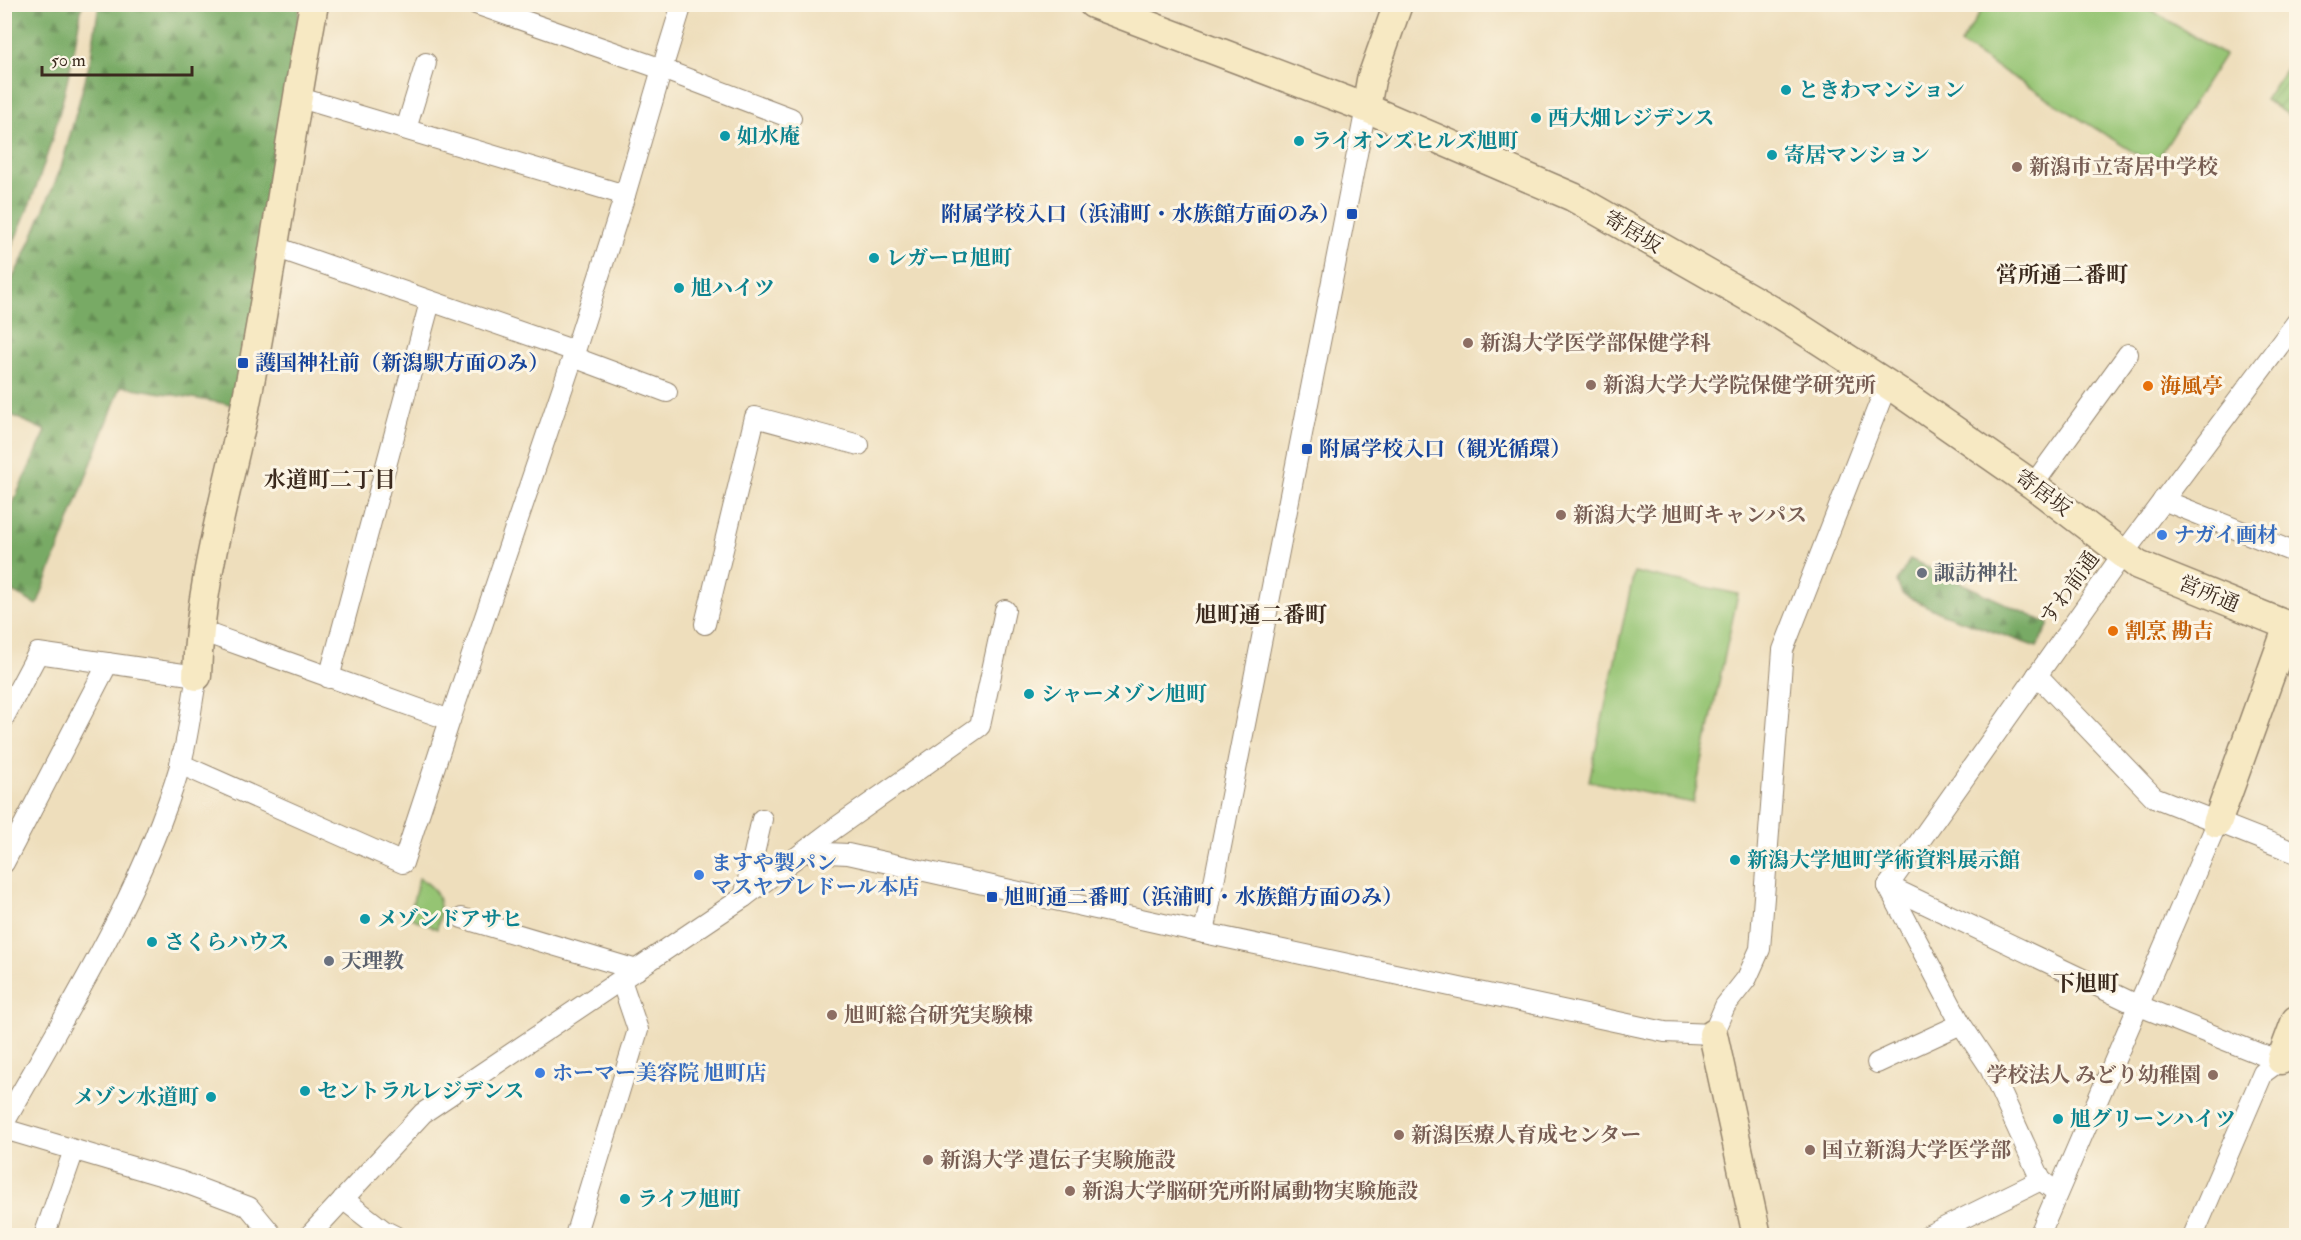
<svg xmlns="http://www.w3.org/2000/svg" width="2301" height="1240" font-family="'IM FELL Double Pica','Noto Serif JP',serif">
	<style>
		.forest { fill: url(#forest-firs); stroke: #5a6a42; stroke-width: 1.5 }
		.park { fill: #95c473; stroke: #687748; stroke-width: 1.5 }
		.garden { fill: url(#garden-furrows); stroke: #687748; stroke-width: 1.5 }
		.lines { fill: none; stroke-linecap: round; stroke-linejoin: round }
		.street-casing { stroke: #94846d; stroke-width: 22 }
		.secondary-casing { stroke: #94846d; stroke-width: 31 }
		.street { stroke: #fff; stroke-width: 20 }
		.secondary { stroke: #f7e9c3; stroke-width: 28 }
		.culture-dot { fill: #0f9aa8; stroke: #fcf5e5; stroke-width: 2 }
		.education-dot { fill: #8d6e63; stroke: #fcf5e5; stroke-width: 2 }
		.transit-dot { fill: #1a4fb4; stroke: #fcf5e5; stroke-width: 2 }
		.food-dot { fill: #e8710a; stroke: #fcf5e5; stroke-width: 2 }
		.shop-dot { fill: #3f7fe0; stroke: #fcf5e5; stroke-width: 2 }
		.worship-dot { fill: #6b7280; stroke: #fcf5e5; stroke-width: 2 }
		.labels { text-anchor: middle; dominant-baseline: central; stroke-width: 6; stroke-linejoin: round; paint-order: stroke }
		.culture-label { font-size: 21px; font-weight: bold; fill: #0d838f; stroke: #fcf5e5; text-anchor: start }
		.education-label { font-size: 21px; font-weight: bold; fill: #785e54; stroke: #fcf5e5; text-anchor: start }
		.transit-label { font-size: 21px; font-weight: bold; fill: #164399; stroke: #fcf5e5; text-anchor: start }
		.street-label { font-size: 21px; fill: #3b2a1e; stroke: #fcf5e5 }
		.food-label { font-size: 21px; font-weight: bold; fill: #c56008; stroke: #fcf5e5; text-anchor: start }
		.shop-label { font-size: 21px; font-weight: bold; fill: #366cbe; stroke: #fcf5e5; text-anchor: start }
		.worship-label { font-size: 21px; font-weight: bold; fill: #5b616d; stroke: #fcf5e5; text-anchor: start }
		.neighbourhood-label { font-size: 22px; font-weight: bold; fill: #3b2a1e; stroke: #fcf5e5 }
	</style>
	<defs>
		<pattern id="forest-firs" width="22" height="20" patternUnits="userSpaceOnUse" patternTransform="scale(1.5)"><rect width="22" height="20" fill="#78aa65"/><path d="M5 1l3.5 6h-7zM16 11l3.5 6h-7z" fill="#648b53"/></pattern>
		<pattern id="garden-furrows" width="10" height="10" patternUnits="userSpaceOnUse" patternTransform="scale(1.5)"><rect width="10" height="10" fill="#95c473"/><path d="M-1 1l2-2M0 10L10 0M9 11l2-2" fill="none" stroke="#7b9f5e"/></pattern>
	</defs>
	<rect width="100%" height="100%" fill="#fcf5e5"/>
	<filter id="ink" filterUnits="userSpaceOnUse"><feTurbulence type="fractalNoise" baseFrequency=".0167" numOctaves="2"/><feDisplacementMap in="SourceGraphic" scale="12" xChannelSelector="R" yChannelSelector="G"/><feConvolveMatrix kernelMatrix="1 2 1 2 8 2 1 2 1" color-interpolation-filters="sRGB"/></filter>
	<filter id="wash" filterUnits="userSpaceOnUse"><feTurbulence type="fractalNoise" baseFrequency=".008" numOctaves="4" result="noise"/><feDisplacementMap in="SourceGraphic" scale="24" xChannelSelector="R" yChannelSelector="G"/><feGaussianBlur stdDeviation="1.35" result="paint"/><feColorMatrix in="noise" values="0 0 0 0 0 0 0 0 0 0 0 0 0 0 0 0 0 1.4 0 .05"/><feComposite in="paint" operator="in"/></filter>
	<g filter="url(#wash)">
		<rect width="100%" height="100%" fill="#eedebc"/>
		<!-- forest -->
		<g class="forest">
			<path d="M5 4 82 5C68 92 45 180 5 260Z"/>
			<polygon points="99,5 300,5 245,407 121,386 37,605 5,588 5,520 46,431 5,412 4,295 26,252 61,168 90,62"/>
			<polygon points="1910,559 2049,624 2037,647 1943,614 1902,594 1897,582"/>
		</g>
		<!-- park -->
		<g class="park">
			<polygon points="2143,5 2224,55 2154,165 1960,44 1985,5"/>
			<polygon points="1634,572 1738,594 1693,803 1589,781"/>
			<path d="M419 878C442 890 443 907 437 929L409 917Z"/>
		</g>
		<!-- garden -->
		<polygon class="garden" points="2296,54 2296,76 2290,87 2296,91 2296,120 2265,100"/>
	</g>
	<g filter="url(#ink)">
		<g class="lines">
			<defs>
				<g id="street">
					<polyline points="476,4 662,69 682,4"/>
					<polyline points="297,97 625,195 662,69 791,118"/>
					<polyline points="406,129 426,63"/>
					<polyline points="275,247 575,351 625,195"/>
					<polyline points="573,357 667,392"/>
					<polyline points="2033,485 2128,354"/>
					<polyline points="2163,500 2296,553"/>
					<polyline points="705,624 755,417 859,445"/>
					<polyline points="198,630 450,720 575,351"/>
					<polyline points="2037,675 2154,797 2296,853"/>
					<polyline points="329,678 430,302"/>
					<polyline points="4,717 38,653 197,676"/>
					<polyline points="182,754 180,764 403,863 450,720"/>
					<polyline points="806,852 848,854 1204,933 1366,108"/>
					<polyline points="4,863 108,663"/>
					<polyline points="1888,886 2123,554 2296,323"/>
					<polyline points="1888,886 2137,1005 2260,1054 2296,1063"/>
					<polyline points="1888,886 1961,1024 1989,1066 2041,1180 2056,1192"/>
					<polyline points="744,897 762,819"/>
					<polyline points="462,918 637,970"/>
					<polyline points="1204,933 1665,1032 1713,1034 1725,1006 1747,978 1760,949 1783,650 1887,384"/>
					<polyline points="1877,1063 1961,1024"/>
					<path d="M4 1123C69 1008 142 893 180 766 189 737 191 705 197 676"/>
					<polyline points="4,1129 180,1181 249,1207 273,1236"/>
					<polyline points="343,1199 383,1230 395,1236"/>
					<polyline points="44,1236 74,1150"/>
					<polyline points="309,1236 423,1113 744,897 834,829 980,726 1005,610"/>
					<polyline points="575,1236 638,1030 621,980"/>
					<polyline points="1927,1236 2041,1180"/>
					<polyline points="2039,1236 2217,823"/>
					<polyline points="2193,1236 2263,1073 2281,1060"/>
				</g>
				<g id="secondary">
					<polyline points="1093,4 1366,108 1573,197 1780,315 1901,393 2033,485 2138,565 2296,629"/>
					<polyline points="1366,108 1371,80 1398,4"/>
					<path d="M197 676C199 584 226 497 245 408 272 274 289 139 314 4"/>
					<polyline points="2217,823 2288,626"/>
					<polyline points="1713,1034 1757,1236"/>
					<polyline points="2281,1060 2296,1020"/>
				</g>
			</defs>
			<!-- street casing -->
			<use href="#street" class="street-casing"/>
			<!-- secondary casing -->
			<use href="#secondary" class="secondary-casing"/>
			<!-- street -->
			<use href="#street" class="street"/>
			<!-- secondary -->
			<use href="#secondary" class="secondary"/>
		</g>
	</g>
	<!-- markers -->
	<g class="culture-dot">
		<circle cx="1786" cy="90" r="6"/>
		<circle cx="1536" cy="118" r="6"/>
		<circle cx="725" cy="136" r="6"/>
		<circle cx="1299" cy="141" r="6"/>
		<circle cx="1772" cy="155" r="6"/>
		<circle cx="874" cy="258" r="6"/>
		<circle cx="679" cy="288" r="6"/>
		<circle cx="1029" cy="694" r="6"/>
		<circle cx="1735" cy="860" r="6"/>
		<circle cx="365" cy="919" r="6"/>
		<circle cx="152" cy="942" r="6"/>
		<circle cx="305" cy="1091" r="6"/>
		<circle cx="211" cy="1097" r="6"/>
		<circle cx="2058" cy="1119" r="6"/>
		<circle cx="625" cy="1199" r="6"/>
	</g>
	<g class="education-dot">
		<circle cx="2017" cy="167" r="6"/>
		<circle cx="1468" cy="343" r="6"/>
		<circle cx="1591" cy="385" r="6"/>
		<circle cx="1561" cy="515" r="6"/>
		<circle cx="832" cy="1015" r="6"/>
		<circle cx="2213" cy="1075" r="6"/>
		<circle cx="1399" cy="1135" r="6"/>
		<circle cx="1810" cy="1150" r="6"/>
		<circle cx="928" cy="1160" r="6"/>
		<circle cx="1070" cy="1191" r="6"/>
	</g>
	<g class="transit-dot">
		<rect x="1346" y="208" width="12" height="12" rx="3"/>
		<rect x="237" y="357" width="12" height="12" rx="3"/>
		<rect x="1301" y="443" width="12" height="12" rx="3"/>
		<rect x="986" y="891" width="12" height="12" rx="3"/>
	</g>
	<g class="food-dot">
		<circle cx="2148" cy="386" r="6"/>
		<circle cx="2113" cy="631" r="6"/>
	</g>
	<g class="shop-dot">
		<circle cx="2162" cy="535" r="6"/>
		<circle cx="699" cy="875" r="6"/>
		<circle cx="540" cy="1073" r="6"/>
	</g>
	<g class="worship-dot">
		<circle cx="1922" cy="573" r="6"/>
		<circle cx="329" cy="961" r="6"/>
	</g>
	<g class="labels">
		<!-- culture labels -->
		<g class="culture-label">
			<text x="1798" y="90">ときわマンション</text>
			<text x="1548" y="118">西大畑レジデンス</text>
			<text x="737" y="136">如水庵</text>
			<text x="1311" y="141">ライオンズヒルズ旭町</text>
			<text x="1784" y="155">寄居マンション</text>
			<text x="886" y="258">レガーロ旭町</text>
			<text x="691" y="288">旭ハイツ</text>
			<text x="1041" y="694">シャーメゾン旭町</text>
			<text x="1747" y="860">新潟大学旭町学術資料展示館</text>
			<text x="377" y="919">メゾンドアサヒ</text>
			<text x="164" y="942">さくらハウス</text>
			<text x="317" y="1091">セントラルレジデンス</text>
			<text x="199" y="1097" text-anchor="end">メゾン水道町</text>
			<text x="2070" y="1119">旭グリーンハイツ</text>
			<text x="637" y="1199">ライフ旭町</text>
		</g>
		<!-- education labels -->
		<g class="education-label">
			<text x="2029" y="167">新潟市立寄居中学校</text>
			<text x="1480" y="343">新潟大学医学部保健学科</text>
			<text x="1603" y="385">新潟大学大学院保健学研究所</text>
			<text x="1573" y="515">新潟大学 旭町キャンパス</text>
			<text x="844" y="1015">旭町総合研究実験棟</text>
			<text x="2201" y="1075" text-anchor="end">学校法人 みどり幼稚園</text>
			<text x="1411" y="1135">新潟医療人育成センター</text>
			<text x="1822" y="1150">国立新潟大学医学部</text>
			<text x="940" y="1160">新潟大学 遺伝子実験施設</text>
			<text x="1082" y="1191">新潟大学脳研究所附属動物実験施設</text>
		</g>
		<!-- transit labels -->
		<g class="transit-label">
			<text x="1340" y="214" text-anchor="end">附属学校入口（浜浦町・水族館方面のみ）</text>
			<text x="255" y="363">護国神社前（新潟駅方面のみ）</text>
			<text x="1319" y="449">附属学校入口（観光循環）</text>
			<text x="1004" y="897">旭町通二番町（浜浦町・水族館方面のみ）</text>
		</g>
		<!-- street labels -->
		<g class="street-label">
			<text transform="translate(1633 232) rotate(30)">寄居坂</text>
			<text transform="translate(2043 493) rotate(36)">寄居坂</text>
			<text transform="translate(2070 588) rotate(-54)">すわ前通</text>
			<text transform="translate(2209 594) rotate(22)">営所通</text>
		</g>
		<!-- food labels -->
		<g class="food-label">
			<text x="2160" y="386">海風亭</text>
			<text x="2125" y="631">割烹 勘吉</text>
		</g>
		<!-- shop labels -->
		<g class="shop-label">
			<text x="2174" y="535">ナガイ画材</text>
			<text x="711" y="863">ますや製パン<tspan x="711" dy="24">マスヤブレドール本店</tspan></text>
			<text x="552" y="1073">ホーマー美容院 旭町店</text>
		</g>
		<!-- worship labels -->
		<g class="worship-label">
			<text x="1934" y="573">諏訪神社</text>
			<text x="341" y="961">天理教</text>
		</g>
		<!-- neighbourhood labels -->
		<g class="neighbourhood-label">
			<text x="2062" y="275">営所通二番町</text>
			<text x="330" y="480">水道町二丁目</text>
			<text x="1261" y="615">旭町通二番町</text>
			<text x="2086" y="984">下旭町</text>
		</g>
	</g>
	<!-- margin -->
	<rect width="2301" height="1240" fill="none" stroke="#fcf5e5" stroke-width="24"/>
	<!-- scale -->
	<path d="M42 66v9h150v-9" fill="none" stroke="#3b2a1e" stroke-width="3"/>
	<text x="51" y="66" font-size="18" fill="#3b2a1e" stroke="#fcf5e5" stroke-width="4.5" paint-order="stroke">50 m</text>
</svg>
